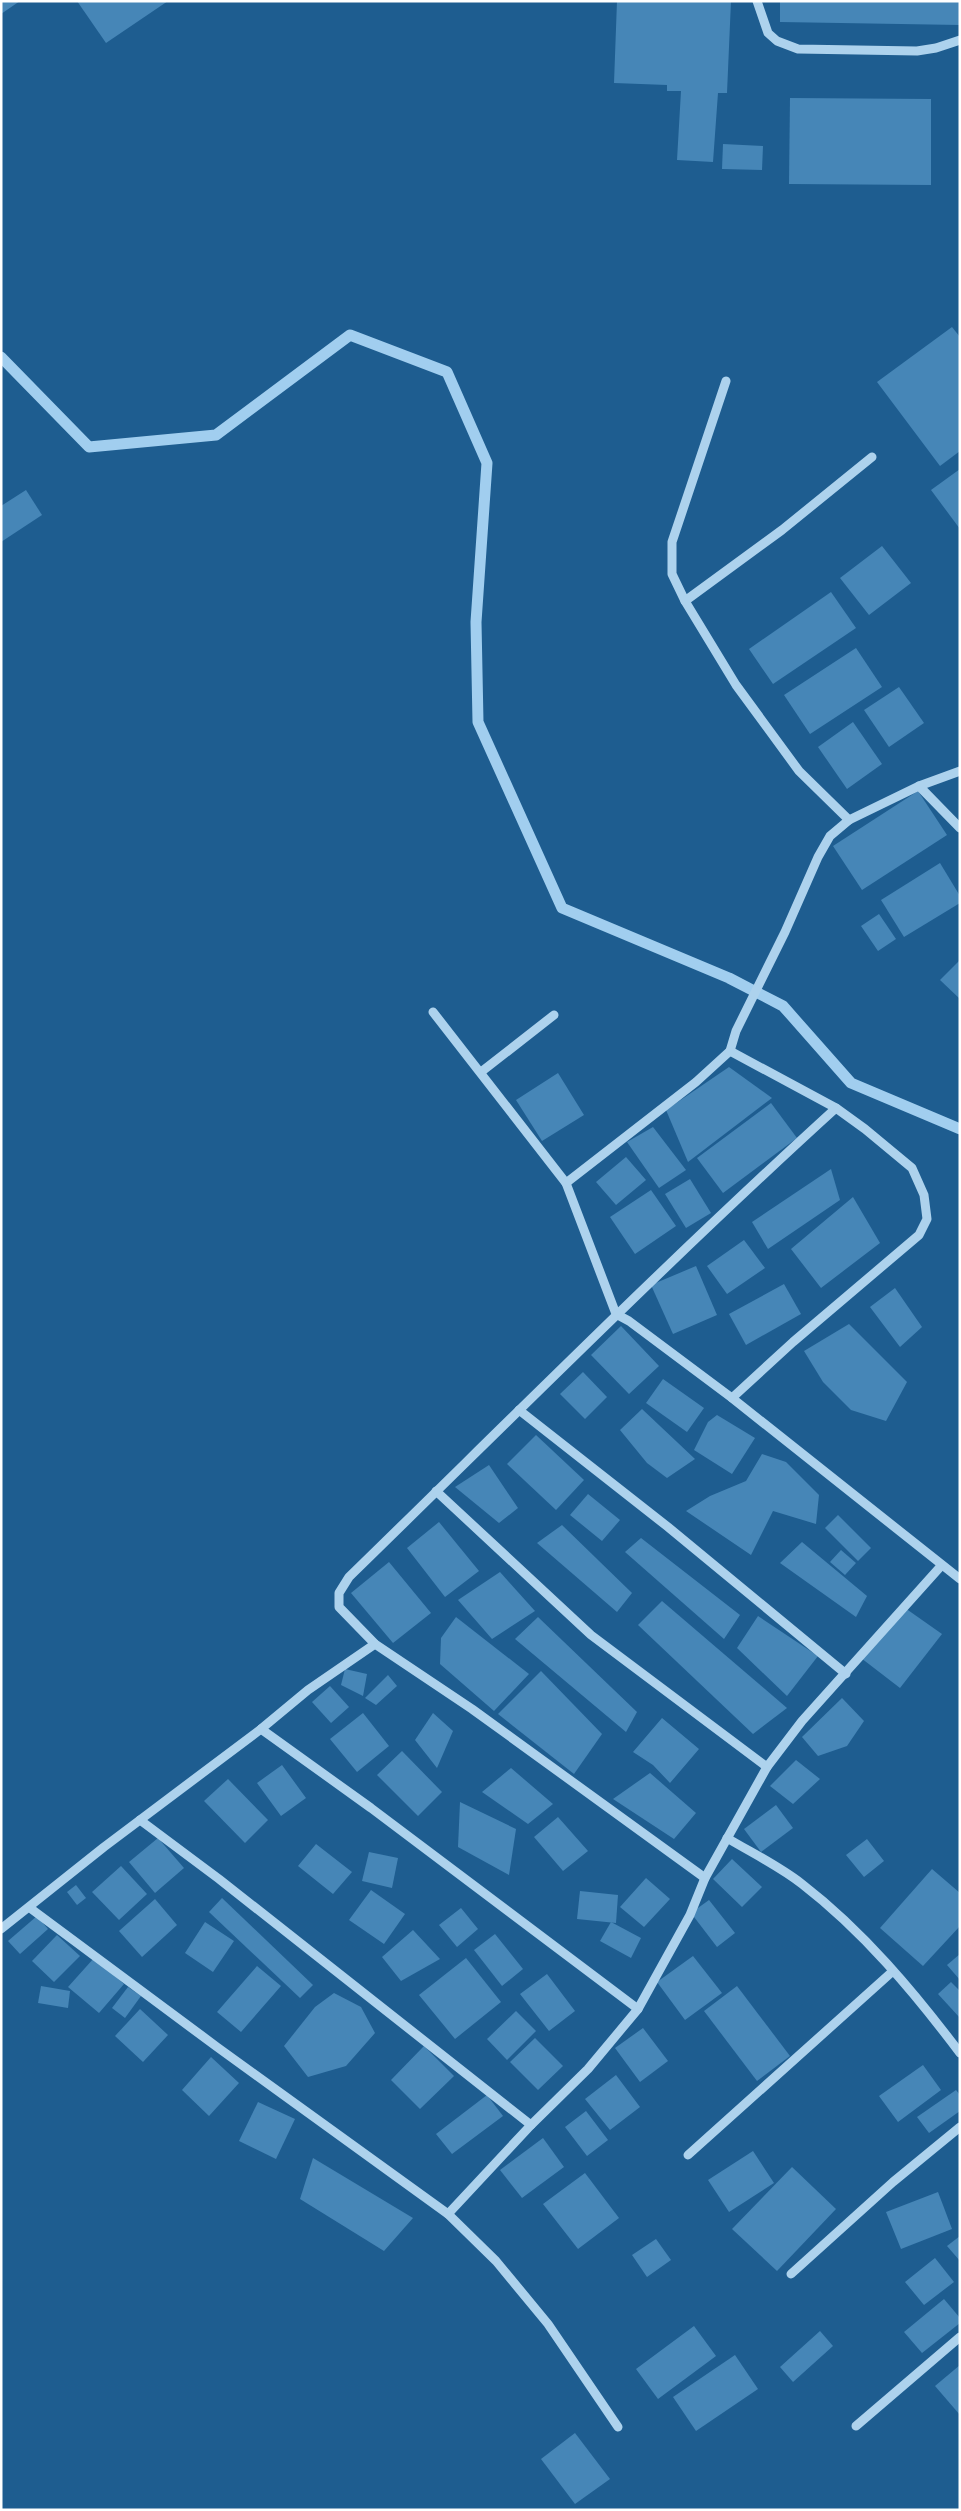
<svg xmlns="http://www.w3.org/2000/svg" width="961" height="2511" font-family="'Nunito Sans',sans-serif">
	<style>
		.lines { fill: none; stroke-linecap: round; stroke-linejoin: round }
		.stream { stroke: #a1ceef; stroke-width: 11 }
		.building { fill: #4686b7 }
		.minor { stroke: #add2ed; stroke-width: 9 }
	</style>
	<rect width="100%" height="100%" fill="#1e5d90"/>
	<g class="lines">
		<!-- stream -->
		<polyline class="stream" points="1,357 89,447 216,435 350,335 447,372 487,463 476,622 478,722 562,908 729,978 783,1006 851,1083 960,1129"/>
	</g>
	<!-- building -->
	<g class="building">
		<polygon points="1,1 20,1 1,14"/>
		<polygon points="77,1 168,1 106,43"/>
		<polygon points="617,1 731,1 727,93 718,93 713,162 677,160 681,91 667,91 667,85 614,83"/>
		<polygon points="780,1 960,1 960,25 780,22"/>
		<polygon points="790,98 931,99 931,185 789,184"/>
		<polygon points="723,144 763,146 762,170 722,169"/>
		<polygon points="952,327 960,337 960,451 940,466 877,382"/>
		<polygon points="960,469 960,529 931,490"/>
		<polygon points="26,490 42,515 1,542 1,506"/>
		<polygon points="882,546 911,583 869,615 840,578"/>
		<polygon points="831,592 856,628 773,684 749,649"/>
		<polygon points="856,648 882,687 810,734 784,695"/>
		<polygon points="899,687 924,723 889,747 864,710"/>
		<polygon points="853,722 882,764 847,789 818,747"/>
		<polygon points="918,791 947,835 862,890 833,846"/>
		<polygon points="940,863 960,896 960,903 904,937 881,900"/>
		<polygon points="879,914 896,939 878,951 861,926"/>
		<polygon points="960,960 960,999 940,980"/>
		<polygon points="729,1067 772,1098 688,1162 666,1110"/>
		<polygon points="558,1073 584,1115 542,1141 516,1100"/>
		<polygon points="771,1103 797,1138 723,1193 697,1158"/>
		<polygon points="653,1127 686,1170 659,1188 627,1142"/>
		<polygon points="626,1157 646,1180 616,1205 596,1182"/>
		<polygon points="831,1169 840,1200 768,1249 752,1222"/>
		<polygon points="690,1179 711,1213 686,1228 665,1194"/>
		<polygon points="651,1190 676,1226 635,1254 610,1217"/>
		<polygon points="853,1197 880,1243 821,1288 791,1249"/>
		<polygon points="744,1240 765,1268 727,1294 707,1266"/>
		<polygon points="696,1266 717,1315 673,1334 651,1285"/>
		<polygon points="784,1284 801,1314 746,1345 729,1314"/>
		<polygon points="895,1288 922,1327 900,1347 870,1307"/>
		<polygon points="849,1324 907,1382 886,1421 851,1410 823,1382 804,1351"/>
		<polygon points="621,1326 659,1366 629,1394 591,1355"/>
		<polygon points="583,1372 607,1397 585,1419 560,1394"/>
		<polygon points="663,1379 704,1408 687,1432 646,1403"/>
		<polygon points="642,1409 695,1459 667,1478 647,1463 620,1430"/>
		<polygon points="717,1415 755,1438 732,1474 694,1450 708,1422"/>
		<polygon points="536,1435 584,1480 556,1510 507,1464"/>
		<polygon points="762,1454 786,1462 819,1495 816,1524 773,1511 751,1555 686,1511 710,1496 746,1481"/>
		<polygon points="489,1465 518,1508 499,1523 455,1487"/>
		<polygon points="588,1494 620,1520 602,1541 570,1515"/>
		<polygon points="838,1515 871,1548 858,1561 825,1528"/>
		<polygon points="439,1522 479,1571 445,1597 407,1548"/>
		<polygon points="562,1525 632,1593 617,1612 537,1543"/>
		<polygon points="641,1538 740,1615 724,1639 625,1552"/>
		<polygon points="802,1542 867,1596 856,1617 780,1563"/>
		<polygon points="841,1550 856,1563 845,1575 830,1562"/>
		<polygon points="389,1562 431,1613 393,1643 351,1593"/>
		<polygon points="500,1572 535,1611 492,1639 458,1600"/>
		<polygon points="662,1601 787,1708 753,1734 638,1625"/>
		<polygon points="905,1608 942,1634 900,1688 861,1658"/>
		<polygon points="758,1616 818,1656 787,1696 737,1648"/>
		<polygon points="456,1617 529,1674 494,1711 440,1664 441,1638"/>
		<polygon points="538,1617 637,1712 626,1732 515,1639"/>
		<polygon points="345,1669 367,1674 363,1696 341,1685"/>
		<polygon points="541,1671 602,1734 574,1774 498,1714"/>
		<polygon points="388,1675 397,1686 376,1705 365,1698"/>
		<polygon points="330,1686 349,1707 331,1723 312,1702"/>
		<polygon points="842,1698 864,1721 847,1746 818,1756 802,1737"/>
		<polygon points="363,1713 389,1746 357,1772 330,1739"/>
		<polygon points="433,1713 453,1731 437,1768 415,1740"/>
		<polygon points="662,1718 699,1749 670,1783 653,1765 633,1752"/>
		<polygon points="402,1751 442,1792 418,1816 377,1775"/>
		<polygon points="796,1760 820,1779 793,1804 770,1786"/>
		<polygon points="282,1765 306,1798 281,1816 257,1783"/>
		<polygon points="511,1768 553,1804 528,1824 482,1792"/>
		<polygon points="650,1773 696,1813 674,1839 613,1799"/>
		<polygon points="228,1779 268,1820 245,1843 204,1801"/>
		<polygon points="460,1802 516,1829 509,1875 458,1847"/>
		<polygon points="776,1805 793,1828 761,1852 744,1829"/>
		<polygon points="558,1817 588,1851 563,1871 534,1837"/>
		<polygon points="158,1838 184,1868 155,1893 129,1862"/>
		<polygon points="867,1839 884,1861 864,1877 846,1855"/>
		<polygon points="316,1844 352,1872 333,1894 298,1866"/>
		<polygon points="369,1852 398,1858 392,1888 362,1881"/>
		<polygon points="732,1859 762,1887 742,1907 713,1879"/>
		<polygon points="121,1866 147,1894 119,1920 92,1892"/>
		<polygon points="932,1869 960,1893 960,1926 923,1966 880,1928"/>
		<polygon points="646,1878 670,1899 644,1927 620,1907"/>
		<polygon points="76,1885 86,1898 77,1905 67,1892"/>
		<polygon points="371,1890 405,1914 384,1944 349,1920"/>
		<polygon points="580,1891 618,1895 616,1923 577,1919"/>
		<polygon points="222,1898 313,1985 300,1998 209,1912"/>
		<polygon points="155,1899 177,1925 142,1957 119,1931"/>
		<polygon points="709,1900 735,1933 717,1947 691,1913"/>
		<polygon points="461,1908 478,1929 457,1947 439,1925"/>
		<polygon points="37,1916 48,1929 20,1954 8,1941"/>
		<polygon points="205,1922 234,1941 213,1972 185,1953"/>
		<polygon points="611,1922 641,1938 631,1958 600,1941"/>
		<polygon points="413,1930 440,1959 401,1981 382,1957"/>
		<polygon points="495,1934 523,1969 502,1986 474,1950"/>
		<polygon points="57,1935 80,1956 54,1982 32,1961"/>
		<polygon points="960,1954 960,1980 947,1965"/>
		<polygon points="693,1956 722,1993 685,2020 657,1982"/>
		<polygon points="94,1958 124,1984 99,2013 68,1987"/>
		<polygon points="466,1958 501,2002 455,2039 419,1995"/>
		<polygon points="257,1966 281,1986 241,2032 217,2012"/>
		<polygon points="547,1974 575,2011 549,2031 520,1994"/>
		<polygon points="951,1982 960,1991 960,2018 938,1994"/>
		<polygon points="41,1986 70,1991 68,2008 38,2003"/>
		<polygon points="737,1986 790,2056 757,2081 704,2011"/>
		<polygon points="128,1987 141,1996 125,2018 112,2008"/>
		<polygon points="334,1993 361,2007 375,2033 346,2066 308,2077 284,2046 315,2007"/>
		<polygon points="140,2009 168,2035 143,2062 115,2036"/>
		<polygon points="516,2011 536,2031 507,2060 487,2039"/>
		<polygon points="643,2028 668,2061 640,2082 615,2048"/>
		<polygon points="535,2038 563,2066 538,2090 510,2062"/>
		<polygon points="424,2046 454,2076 420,2109 391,2080"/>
		<polygon points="211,2057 239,2083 209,2116 182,2090"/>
		<polygon points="923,2065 941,2090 898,2122 879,2096"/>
		<polygon points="616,2075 640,2107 610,2130 585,2099"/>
		<polygon points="956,2090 960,2095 960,2111 929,2133 917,2117"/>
		<polygon points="487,2095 503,2116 452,2154 436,2134"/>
		<polygon points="258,2102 295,2119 276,2159 239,2141"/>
		<polygon points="586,2111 608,2140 587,2156 565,2127"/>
		<polygon points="543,2138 564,2167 522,2198 500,2170"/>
		<polygon points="753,2151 774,2183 729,2212 708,2180"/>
		<polygon points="313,2158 413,2218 384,2251 300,2199"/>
		<polygon points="792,2167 836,2209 777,2271 732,2229"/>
		<polygon points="585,2173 619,2218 578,2249 543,2204"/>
		<polygon points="938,2192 952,2229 901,2249 886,2212"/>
		<polygon points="960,2236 960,2261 947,2246"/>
		<polygon points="656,2239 671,2260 647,2277 632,2255"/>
		<polygon points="935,2258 954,2282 924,2305 905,2282"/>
		<polygon points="944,2299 960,2318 960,2323 922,2353 904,2332"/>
		<polygon points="694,2326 716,2356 658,2399 636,2369"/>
		<polygon points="820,2331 833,2346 793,2382 780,2367"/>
		<polygon points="735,2355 758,2389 696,2431 673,2397"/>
		<polygon points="960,2365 960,2415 935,2386"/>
		<polygon points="575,2433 610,2479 575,2504 541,2459"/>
	</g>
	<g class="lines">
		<!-- minor -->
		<g class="minor">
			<polyline points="757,1 768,33 777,41 798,49 917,51 936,48 960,40"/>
			<polyline points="726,381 672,542 672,574 685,601 736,685 799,771 849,820"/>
			<polyline points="685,601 782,530 872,457"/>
			<polyline points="919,786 960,828"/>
			<polyline points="433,1012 566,1183 616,1314 629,1321 732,1398 960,1579"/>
			<polyline points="730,1051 836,1108 865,1129 912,1168 924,1195 927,1219 919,1235 793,1342 732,1398"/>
			<polyline points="481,1072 554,1015"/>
			<polyline points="566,1183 696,1082 730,1051 736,1031 785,932 818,857 830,836 849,820 919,786 960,771"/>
			<polyline points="519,1410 668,1527 846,1674"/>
			<polyline points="436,1491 591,1635 767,1767"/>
			<polyline points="261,1729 371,1808 638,2009"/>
			<polyline points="140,1820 219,1879 531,2125"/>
			<path d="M727 1838C752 1853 779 1866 802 1884 863 1931 914 1992 960 2053"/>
			<path d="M705 1878 472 1709 375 1644 339 1607V1593L349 1577C510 1420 669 1260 836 1108"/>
			<polyline points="30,1908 217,2047 448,2214 496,2261 548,2324 618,2427"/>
			<polyline points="1,1929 104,1847 261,1729 308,1690 375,1644"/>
			<polyline points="688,2155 893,1971"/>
			<polyline points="448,2214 531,2125 588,2069 638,2009 690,1915 705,1878 767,1767 802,1721 941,1566"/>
			<polyline points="791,2274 893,2182 960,2127"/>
			<polyline points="856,2426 960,2337"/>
		</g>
	</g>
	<!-- border -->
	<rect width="961" height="2511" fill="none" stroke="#ffffff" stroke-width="5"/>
</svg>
